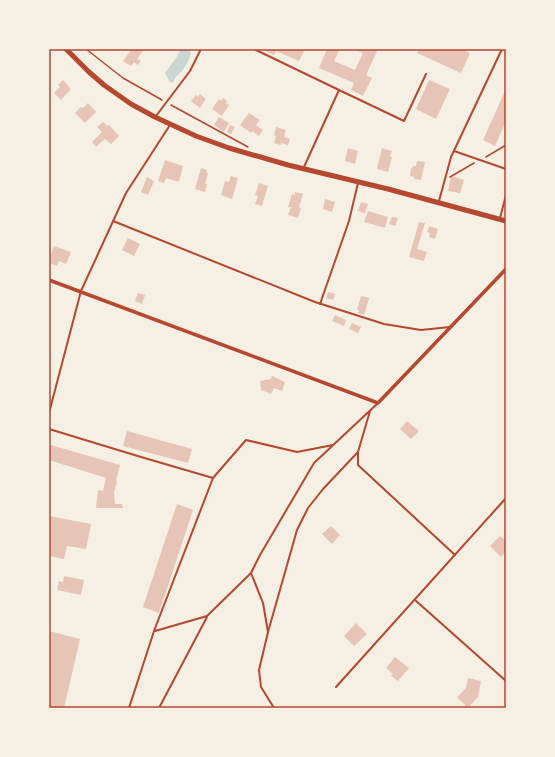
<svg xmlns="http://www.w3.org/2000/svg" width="555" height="757" font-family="'DejaVu Sans',sans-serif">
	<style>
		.water { fill: #c9d6d2 }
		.building { fill: #e6c5b7 }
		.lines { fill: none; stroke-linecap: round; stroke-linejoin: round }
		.path { stroke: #b5482f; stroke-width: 1.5 }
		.service { stroke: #b5482f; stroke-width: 2 }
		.minor { stroke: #b5482f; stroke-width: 3.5 }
		.secondary { stroke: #b5482f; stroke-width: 5 }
		.neatline { fill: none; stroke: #b5482f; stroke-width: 1.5 }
	</style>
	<rect width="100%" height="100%" fill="#f6efe4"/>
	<!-- water -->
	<path class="water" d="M181 49H189L191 53C189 61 185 68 179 74 176 77 174 79 173 83L170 82 165 73 176 58Z"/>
	<!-- building -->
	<g class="building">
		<polygon points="132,49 144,49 137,59 141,61 138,65 134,62 131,66 123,61"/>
		<polygon points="261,49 305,49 299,61 276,51 274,55"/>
		<polygon points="327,49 340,49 334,61 355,70 363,53 353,49 378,49 366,75 372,78 363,96 351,90 354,83 319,68"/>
		<polygon points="419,49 461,49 470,53 461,73 417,53"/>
		<polygon points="63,80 71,89 61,100 54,93 60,87 58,85"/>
		<polygon points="429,80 450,89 436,119 416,109"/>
		<polygon points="506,89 506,121 495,146 483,140"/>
		<polygon points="200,94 206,99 200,108 191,101 196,95 198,97"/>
		<polygon points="223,98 227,101 226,103 229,105 222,116 212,109 219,99 221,101"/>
		<polygon points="88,103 96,112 85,123 75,113 81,107 83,108"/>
		<polygon points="249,113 260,120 256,125 263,130 259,136 252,131 251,133 240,125"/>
		<polygon points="219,117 229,123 224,132 214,125"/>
		<polygon points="103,122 107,126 109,125 119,136 111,144 105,139 96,147 92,142 102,132 97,127"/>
		<polygon points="230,125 235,127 231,134 227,132"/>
		<polygon points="276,127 286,130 284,137 290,139 288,145 281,143 281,145 274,143 276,136 274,135"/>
		<polygon points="348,148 358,151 355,164 345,161"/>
		<polygon points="382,148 392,151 390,157 392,157 388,172 377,169"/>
		<polygon points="165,160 183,166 179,182 166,178 164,183 158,181"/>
		<polygon points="417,161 425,162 421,180 414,179 414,177 410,176 411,168 412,169 413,166 416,166"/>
		<polygon points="201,168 207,170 207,173 208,173 205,184 207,184 205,192 195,189"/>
		<polygon points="231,176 238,178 232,199 221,195 225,181 229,182"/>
		<polygon points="451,176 464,180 460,193 448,191"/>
		<polygon points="147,177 154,181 148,195 141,192"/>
		<polygon points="259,183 268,186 262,206 255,204 258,196 255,195"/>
		<polygon points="295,192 303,194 299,207 301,208 298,218 288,215 291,207 288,207 292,194 295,195"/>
		<polygon points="325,199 335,202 332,212 323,209"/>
		<polygon points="361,202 368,204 365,213 358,211"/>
		<polygon points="368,211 388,217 385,228 364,222"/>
		<polygon points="392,217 398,218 395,226 389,224"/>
		<polygon points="419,222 425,223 417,249 427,252 424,261 409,257"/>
		<polygon points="429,226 438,229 435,239 429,237 430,233 427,232"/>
		<polygon points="128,238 140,244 134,256 122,250"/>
		<polygon points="54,246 71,252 66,264 59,261 57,266 49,263 49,259"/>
		<polygon points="328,292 335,294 333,300 326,298"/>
		<polygon points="138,293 145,295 142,304 135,301"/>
		<polygon points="361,296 369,298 364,315 358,313 359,310 357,310"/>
		<polygon points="335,315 346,320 344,326 332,321"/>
		<polygon points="352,323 361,327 358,333 349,329"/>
		<polygon points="272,376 285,382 282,391 274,388 271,394 261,390 260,381 271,379"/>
		<polygon points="407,421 419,431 411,439 400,429"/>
		<polygon points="127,431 192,449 188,463 123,446"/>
		<polygon points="51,445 120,465 116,481 117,482 114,492 115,504 122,504 123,508 96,508 98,490 103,491 106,478 49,460 49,452"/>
		<polygon points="177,504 193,510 159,613 143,607"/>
		<polygon points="49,516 91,524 86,549 67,546 64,559 49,556"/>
		<polygon points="331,526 340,535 332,544 322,534"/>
		<polygon points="500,536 506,541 506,552 501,557 490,546"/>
		<polygon points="64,576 84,580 81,595 57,590 59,581 63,582"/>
		<polygon points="356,623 367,634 354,646 344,636"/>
		<polygon points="49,631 80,639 64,708 49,707"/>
		<polygon points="395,657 409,668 398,681 391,676 393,674 386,668"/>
		<polygon points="468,678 481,681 478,697 468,708 457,697 466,688"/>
	</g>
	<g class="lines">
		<!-- path -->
		<g class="path">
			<polyline points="86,49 123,78 162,100"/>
			<polyline points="171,105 248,147"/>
			<polyline points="486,157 506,145"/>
			<polyline points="450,177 474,163"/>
		</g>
		<!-- service -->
		<g class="service">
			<polyline points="256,50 339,90"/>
			<polyline points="156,116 190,71 201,49"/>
			<polyline points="454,151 506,169"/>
			<polyline points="304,167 339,90 404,121 426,74"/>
			<polyline points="439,201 451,157 502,49"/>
			<polyline points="500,218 506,195"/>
			<polyline points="113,221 315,302 384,324 421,330 450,327"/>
			<polyline points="320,304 349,221 358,183"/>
			<polyline points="370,411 358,452 358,465 455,555"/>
			<polyline points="49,413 81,291 126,193 170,125"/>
			<polyline points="49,429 141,457 213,478 154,631 129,708"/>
			<polyline points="213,478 246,440 297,452 333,445"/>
			<polyline points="251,573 263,603 268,632 259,670 261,687 274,708"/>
			<polyline points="415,600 506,681"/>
			<polyline points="155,631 207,616 251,573 260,555 314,463 377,404"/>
			<polyline points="268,632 297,530 308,508 323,489 358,452"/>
			<polyline points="336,687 506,498"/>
			<polyline points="159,708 207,617"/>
		</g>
		<!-- minor -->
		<polyline class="minor" points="49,280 378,403 506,269"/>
		<!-- secondary -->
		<polyline class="secondary" points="66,49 89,72 104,85 131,104 155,117 196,136 229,148 288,165 388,189 506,221"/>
	</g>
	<!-- border -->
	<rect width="555" height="757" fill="none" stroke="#f6efe4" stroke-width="100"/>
	<rect x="50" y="50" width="455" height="657" class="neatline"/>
</svg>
